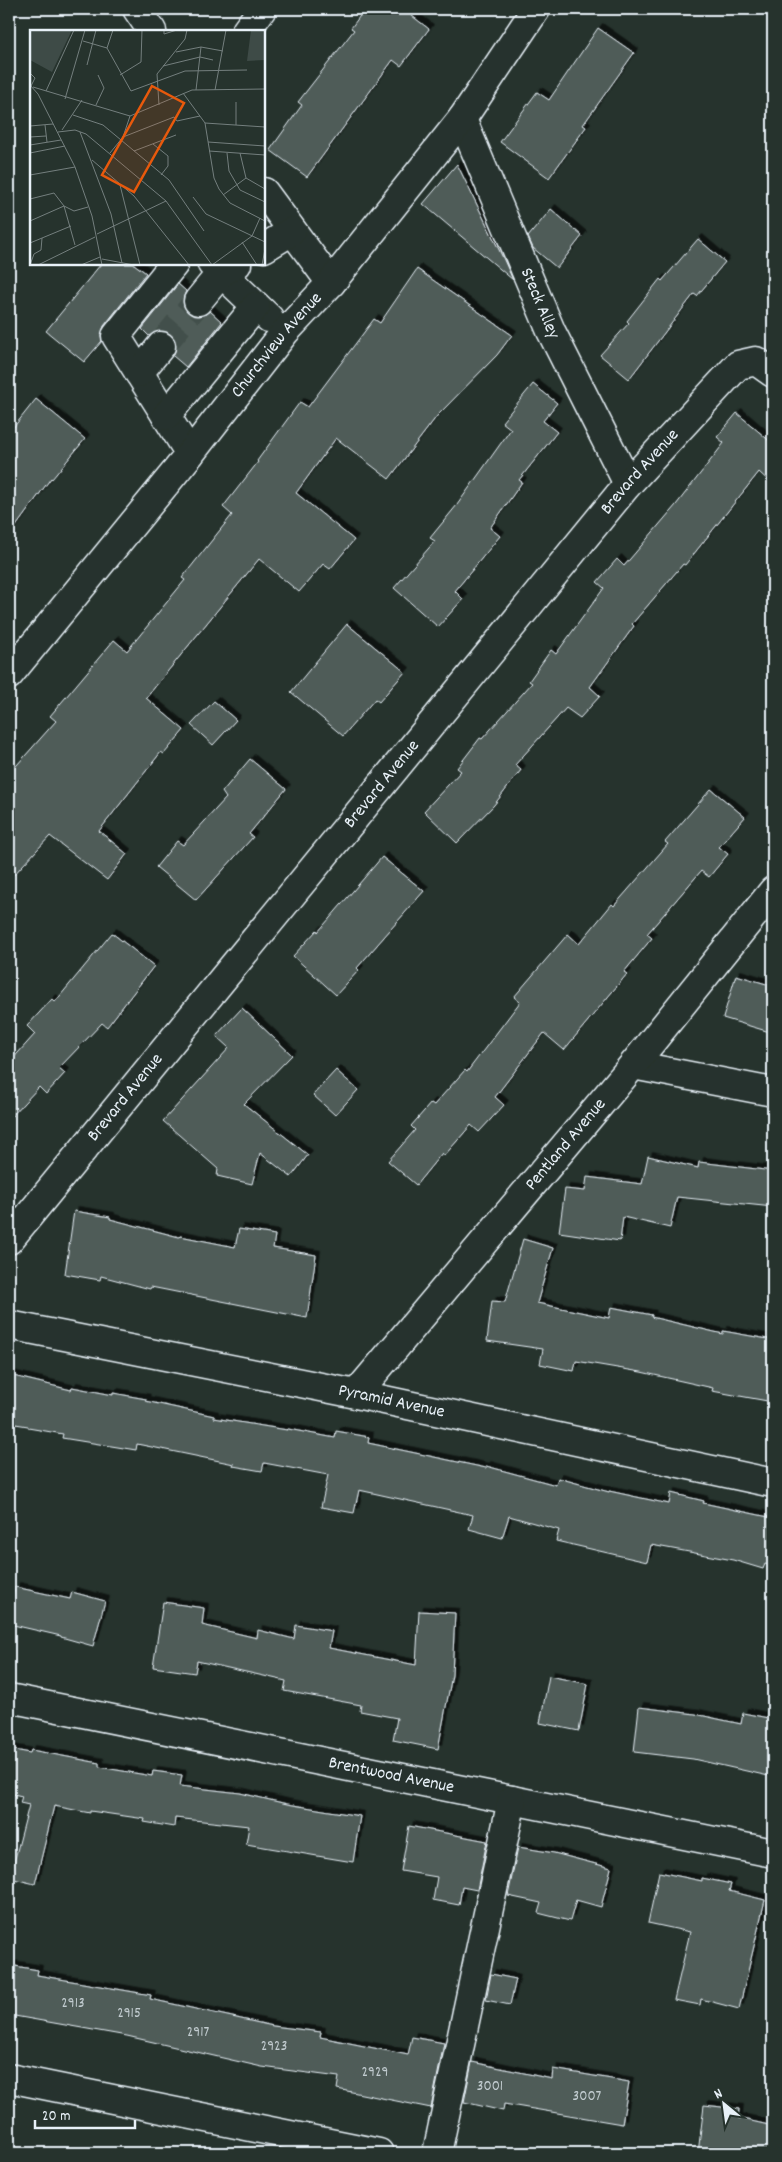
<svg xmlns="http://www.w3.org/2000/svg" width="782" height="2162" font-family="Dekko,sans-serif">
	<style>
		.building { fill: #505c59; stroke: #e8f1f8; filter: url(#shadow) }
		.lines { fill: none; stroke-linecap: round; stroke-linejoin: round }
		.minor-tunnel { stroke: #43504b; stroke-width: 28; stroke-dasharray: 28 14; stroke-linecap: butt }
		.minor-casing { stroke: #e8f1f8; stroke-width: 31 }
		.minor { stroke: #26332d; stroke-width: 28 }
		.labels { text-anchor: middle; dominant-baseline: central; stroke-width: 4; stroke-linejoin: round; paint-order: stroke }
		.number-label { font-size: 15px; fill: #c2ccd0 }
		.street-label { font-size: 18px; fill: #e8f1f8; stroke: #26332d }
		.inset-road { fill: none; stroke: #747f7e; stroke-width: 1 }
		.view { fill: #e8590c; fill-opacity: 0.15; stroke: #e8590c; stroke-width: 2.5 }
		.inset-edge { fill: none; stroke: #e8f1f8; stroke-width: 2.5 }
	</style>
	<defs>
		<filter id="shadow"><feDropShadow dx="4.5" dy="-4.5" stdDeviation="0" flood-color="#0009"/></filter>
	</defs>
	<rect width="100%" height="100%" fill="#26332d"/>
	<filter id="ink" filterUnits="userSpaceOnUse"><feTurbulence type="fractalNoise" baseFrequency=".02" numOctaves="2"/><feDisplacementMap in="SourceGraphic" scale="10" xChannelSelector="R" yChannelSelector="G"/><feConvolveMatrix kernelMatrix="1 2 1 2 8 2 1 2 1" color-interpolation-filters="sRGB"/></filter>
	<g filter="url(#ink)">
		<!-- building -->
		<g class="building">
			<polygon points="365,9 403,9 429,29 401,66 393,60 307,177 270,150 302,105 298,102 354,30 351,28"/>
			<polygon points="598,28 634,53 583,125 586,127 549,178 500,142 537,92 549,100"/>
			<polygon points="457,164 504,260 513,280 423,204"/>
			<polygon points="551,209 582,236 557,268 533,248 528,237"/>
			<polygon points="698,239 725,262 697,296 694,294 629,379 600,355 629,323 627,321 660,279 662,281"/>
			<polygon points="101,264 134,264 146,273 104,326 101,335 102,341 84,362 46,331"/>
			<polygon points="417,269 512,335 497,355 437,416 389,479 336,438 296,493 354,540 330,569 323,564 299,592 259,559 146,698 184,730 164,754 161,752 99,831 127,854 107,880 50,836 9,880 9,774 56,721 50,716 114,640 127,651 185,580 182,578 232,515 223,507 258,462 257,461 300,402 308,407 374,319 380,323"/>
			<polygon points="178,284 186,291 183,299 184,307 188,313 196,316 204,315 210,311 222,322 186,367 173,356 176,348 175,340 171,334 163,331 155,332 149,336 142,329"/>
			<polygon points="533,384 557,403 543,421 557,432 519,480 522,482 490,528 500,536 455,591 463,599 438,627 394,588 435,541 430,538 457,505 511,429 502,422"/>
			<polygon points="36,399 85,439 52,479 51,478 9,536 9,433"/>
			<polygon points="737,413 773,444 773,485 759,472 685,565 683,564 632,624 634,626 590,687 600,696 580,718 566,708 515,765 521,770 494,805 457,843 424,811 461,771 457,768 480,738 482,739 532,683 529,681 551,650 556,654 604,588 597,582 617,559 624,566 676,505 724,443 717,437"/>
			<polygon points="347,624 405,672 379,702 375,699 343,736 291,692"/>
			<polygon points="214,701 236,720 213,745 191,725"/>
			<polygon points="250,759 286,789 249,834 253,837 196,900 156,867 177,841 183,845 226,798 222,792"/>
			<polygon points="711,789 745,817 719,847 728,854 709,877 701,871 647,934 652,938 624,972 627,974 564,1050 544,1033 495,1097 504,1105 479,1132 471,1125 444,1156 442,1153 416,1185 388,1161 415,1130 411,1126 431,1103 434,1105 465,1070 467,1072 520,1002 514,997 568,934 579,944 612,904 614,906 668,844 665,842"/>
			<polygon points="382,857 424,891 357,968 359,970 336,995 293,956 317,930 318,932"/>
			<polygon points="112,933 154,966 107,1027 102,1023 59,1068 65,1073 46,1094 39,1087 9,1119 9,1063 35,1034 27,1026 52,999 55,1002"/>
			<polygon points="736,975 773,986 773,1033 723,1018"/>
			<polygon points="242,1008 292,1055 244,1104 308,1155 291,1177 260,1153 252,1184 217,1176 218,1169 163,1121 229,1048 216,1036"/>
			<polygon points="336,1070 358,1090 335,1115 313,1095"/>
			<polygon points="648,1156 698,1168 699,1162 773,1171 773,1207 677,1197 670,1228 623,1217 620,1241 559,1232 565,1189 585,1191 587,1177 642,1184"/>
			<polygon points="74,1211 110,1217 110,1219 179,1237 180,1236 235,1247 239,1229 275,1235 273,1248 316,1255 307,1318 151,1287 150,1289 101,1276 100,1280 65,1274"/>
			<polygon points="523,1239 553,1248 537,1303 609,1318 611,1307 652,1315 651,1317 723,1334 723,1331 773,1340 773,1402 712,1391 713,1388 641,1372 576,1361 574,1371 540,1364 543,1349 487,1341 492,1301 505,1302"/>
			<polygon points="9,1375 71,1390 72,1387 113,1395 113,1393 146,1399 145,1401 214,1416 214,1418 287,1430 288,1429 335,1438 336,1431 369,1437 368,1443 486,1468 486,1466 556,1485 558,1478 609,1492 609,1491 669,1504 671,1493 704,1501 703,1503 773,1518 773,1566 765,1564 763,1569 733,1560 651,1545 647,1562 556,1541 559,1530 509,1516 502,1538 469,1529 473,1515 359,1490 354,1513 321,1507 328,1475 264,1463 262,1471 233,1466 234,1464 137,1444 136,1450 62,1438 63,1434 28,1428 28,1426 9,1423"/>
			<polygon points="15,1587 70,1599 72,1592 105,1601 93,1646 61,1637 61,1636 9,1624"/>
			<polygon points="163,1602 204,1608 202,1625 257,1638 258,1630 294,1639 296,1625 332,1631 329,1648 416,1665 419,1611 455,1613 452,1675 438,1749 393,1740 397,1718 360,1711 361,1705 284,1691 286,1681 197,1661 195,1673 153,1667"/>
			<polygon points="549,1676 588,1684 579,1731 540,1723"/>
			<polygon points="639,1707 695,1714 741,1724 743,1713 773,1719 773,1777 693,1759 634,1752"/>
			<polygon points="9,1749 30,1753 31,1750 99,1763 99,1767 152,1776 153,1771 182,1775 180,1786 240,1793 287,1804 360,1816 353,1862 246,1844 249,1826 175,1818 174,1827 144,1822 145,1819 90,1811 90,1813 54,1806 35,1884 10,1878 29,1805 20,1803 22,1796 9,1793"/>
			<polygon points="409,1826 487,1841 477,1890 462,1887 459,1905 433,1900 437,1877 401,1871"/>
			<polygon points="518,1847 554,1853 611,1868 601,1907 576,1900 570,1921 538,1913 541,1903 508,1896"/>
			<polygon points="659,1872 702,1881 702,1878 731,1884 729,1891 765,1900 739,2009 701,1999 700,2005 674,2000 690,1932 648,1923"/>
			<polygon points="9,1965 38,1970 37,1975 151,1995 150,1999 273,2026 321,2032 320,2037 408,2055 412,2037 444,2043 431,2108 337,2089 339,2077 262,2067 127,2036 9,2015"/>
			<polygon points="491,1974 516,1979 510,2005 486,2000"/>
			<polygon points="472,2062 552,2079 553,2069 629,2082 622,2124 504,2104 503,2111 464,2102"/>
			<polygon points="704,2105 739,2109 738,2118 773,2126 773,2153 698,2153"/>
		</g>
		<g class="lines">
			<!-- minor-tunnel -->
			<polyline class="minor-tunnel" points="161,346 198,301"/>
			<defs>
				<g id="minor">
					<polyline points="137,9 152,31"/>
					<polyline points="246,31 262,9"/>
					<path id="s1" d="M462 119 551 331 628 484"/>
					<polyline points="264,192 331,283"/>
					<polyline points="264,248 292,231"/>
					<polyline points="174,264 116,336 190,454"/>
					<polyline points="212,264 269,318"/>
					<polyline points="198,301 221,273 237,264"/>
					<polyline points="139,373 161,346"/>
					<polyline points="166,416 256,306"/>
					<path id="s2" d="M9 675 190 454 285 332 331 283 462 119 536 9"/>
					<polyline points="633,1065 773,1092"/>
					<path id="s3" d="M9 1240 628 484 738 365 756 361 773 373"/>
					<path id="s4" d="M9 1325 356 1394 773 1483"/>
					<path id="s5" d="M356 1394 633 1065 773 891"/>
					<path id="s6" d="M9 1698 773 1853"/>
					<polyline points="9,2078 379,2153"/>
					<polyline points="437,2153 512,1800"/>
				</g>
			</defs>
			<!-- minor casing -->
			<use href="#minor" class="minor-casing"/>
			<!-- minor -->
			<use href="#minor" class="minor"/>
		</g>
	</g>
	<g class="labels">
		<!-- number labels -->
		<g class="number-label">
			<text x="73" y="2004">2913</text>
			<text x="129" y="2014">2915</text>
			<text x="198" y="2033">2917</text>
			<text x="274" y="2047">2923</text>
			<text x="375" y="2073">2929</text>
			<text x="490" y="2087">3001</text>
			<text x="587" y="2097">3007</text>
		</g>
		<!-- street labels -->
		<g class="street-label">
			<text stroke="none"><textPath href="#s1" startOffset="200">Steck Alley</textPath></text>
			<text stroke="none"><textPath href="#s2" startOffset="425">Churchview Avenue</textPath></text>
			<text stroke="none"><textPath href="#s3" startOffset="994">Brevard Avenue</textPath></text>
			<text stroke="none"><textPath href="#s3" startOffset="589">Brevard Avenue</textPath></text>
			<text stroke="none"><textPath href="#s3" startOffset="184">Brevard Avenue</textPath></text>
			<text stroke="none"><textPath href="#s5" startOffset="326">Pentland Avenue</textPath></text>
			<text stroke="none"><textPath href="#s4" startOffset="390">Pyramid Avenue</textPath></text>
			<text stroke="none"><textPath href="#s6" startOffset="390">Brentwood Avenue</textPath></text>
		</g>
	</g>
	<!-- overview -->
	<g transform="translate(30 30)">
		<rect width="235" height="235" fill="#26332d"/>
		<path d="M0 0H42L22 42 0 30ZM221 0H235V30L217 31Z" fill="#3e4b47"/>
		<path class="inset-road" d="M134 0V4L147 0M53 11 77 18M77 18 101 61 155 41 217 40M77 18 83 0M146 22 171 17 193 21M57 35 66 0M133 36 170 27 183 30M0 43 5 48 1 56M90 45 111 32 112 0M0 55 8 64 45 137 62 186 72 235M3 57 100 86 162 60 235 59M166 60 171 17M185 60 196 0M16 61 44 0M153 63 175 93 184 148 189 159 200 173 235 191M35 69 55 0M206 72V95M66 75 74 58 68 45M129 75 127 44 155 9 157 0M43 85 73 95 139 150 174 201M175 93 235 97M15 95 17 112M0 96 23 94M32 100 52 70M28 102 45 100 56 104 136 171 182 235M50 102 81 184 92 233M0 107 16 106M93 107 144 87 147 91 170 86M178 112 235 116M123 114 138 126V136L131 145M0 115 31 110M104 121 146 105M179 121 235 125M0 123 35 116M80 123 93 107 100 86M197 123 199 141 210 160 235 172M210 123 216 148 235 159M62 130 104 166 159 235M0 145 45 137M90 155 110 235M193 165 216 148M163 167 176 184 235 212M0 169 24 163 34 176 44 181 58 177M0 191 34 176 45 215M67 204 136 171M212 212 227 235M0 213 41 196M72 229 104 235M0 235 4 224 11 220 12 208M8 235 65 207M51 235 70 227M182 235 222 206 230 188M232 235 235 219"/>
		<path class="view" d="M122 56 154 73 104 162 72 145Z"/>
		<rect width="235" height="235" class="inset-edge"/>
	</g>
	<!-- margin -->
	<rect width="782" height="2162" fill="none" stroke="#26332d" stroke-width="30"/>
	<rect x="15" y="15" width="752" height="2132" fill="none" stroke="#e8f1f8" stroke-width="2" filter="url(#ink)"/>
	<!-- north arrow -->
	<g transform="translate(724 2104) rotate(331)" stroke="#26332d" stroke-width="4" paint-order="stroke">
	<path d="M0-4L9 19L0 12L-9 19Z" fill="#e8f1f8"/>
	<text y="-8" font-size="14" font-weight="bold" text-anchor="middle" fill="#e8f1f8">N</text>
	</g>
	<!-- scale -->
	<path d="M35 2120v8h100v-8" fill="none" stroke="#e8f1f8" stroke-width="2.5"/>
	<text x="42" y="2120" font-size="15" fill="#e8f1f8" stroke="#26332d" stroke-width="4" paint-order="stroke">20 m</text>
</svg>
